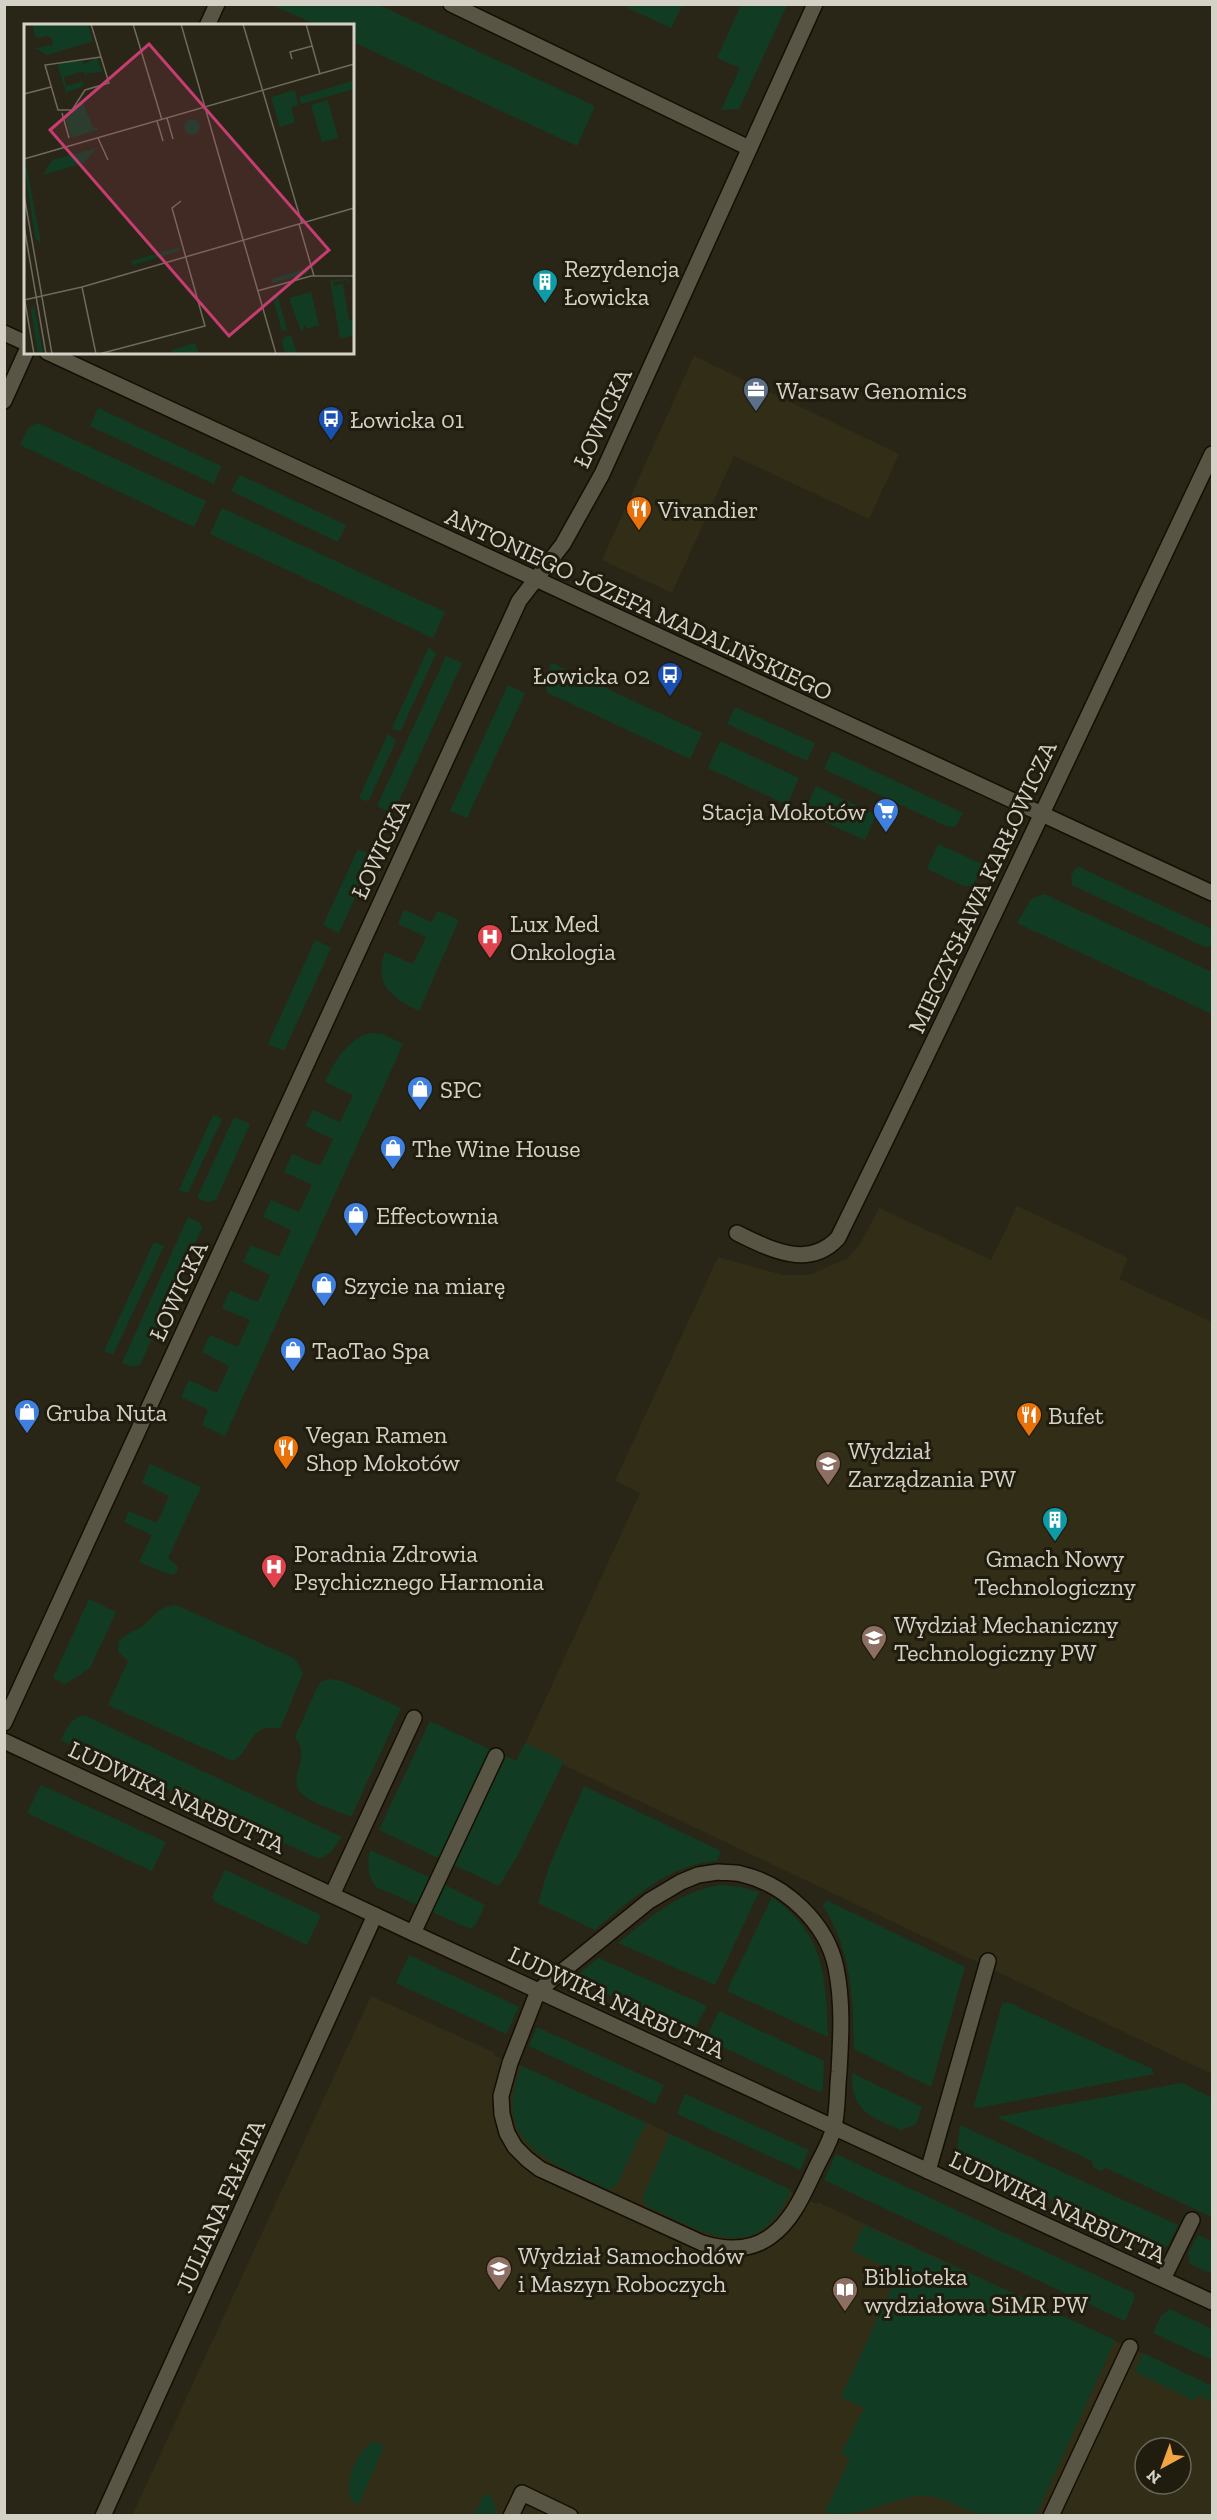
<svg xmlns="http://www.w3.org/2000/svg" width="1217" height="2520" font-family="'Zilla Slab',serif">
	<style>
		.built { fill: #322d17; fill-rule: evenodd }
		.green { fill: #113c23 }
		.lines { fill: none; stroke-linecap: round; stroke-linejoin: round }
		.lane-casing { stroke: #130f03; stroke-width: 18 }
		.street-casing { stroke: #130f03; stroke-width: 18 }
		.secondary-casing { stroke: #130f03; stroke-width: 18 }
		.lane { stroke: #595544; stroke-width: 15 }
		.street { stroke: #595544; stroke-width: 15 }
		.secondary { stroke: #595544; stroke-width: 15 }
		.labels { text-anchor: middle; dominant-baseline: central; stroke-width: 6; stroke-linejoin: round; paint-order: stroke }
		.poi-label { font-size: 24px; fill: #d4d1c7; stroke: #211d0e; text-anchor: start }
		.street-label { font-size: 24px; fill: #d4d1c7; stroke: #211d0e }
		.inset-road { fill: none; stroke: #6e6a5d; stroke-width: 1.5 }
		.view { fill: #c63d71; fill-opacity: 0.15; stroke: #c63d71; stroke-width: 3 }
		.inset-edge { fill: none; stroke: #d4d1c7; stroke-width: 3 }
	</style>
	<rect width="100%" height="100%" fill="#2a2617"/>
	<!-- built -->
	<g class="built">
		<polygon points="694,356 899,454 869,519 734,456 672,593 602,560"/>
		<polygon points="1017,1206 1128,1258 1119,1279 1212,1322 1212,2074 524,1746 640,1493 615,1481 718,1257 783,1275 809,1275 848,1258 860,1244 879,1208 991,1260"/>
		<path d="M371 1996 495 2053 494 2055 510 2063 522 2066 658 2128 791 2190V2192L817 2204 818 2202 1212 2386V2515L132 2516ZM1145 2448H1181V2484H1145Z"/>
	</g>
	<!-- green -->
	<g class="green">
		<polygon points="272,5 379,5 595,106 577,146 353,42 352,26 317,25"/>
		<polygon points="630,5 630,4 682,5 671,28 628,8"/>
		<polygon points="741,5 787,5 739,109 721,110 740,68 717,58"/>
		<polygon points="98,408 221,466 214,484 90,426"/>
		<polygon points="38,423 206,501 194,527 20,445 28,428"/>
		<polygon points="240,475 346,525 338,542 231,491"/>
		<polygon points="222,508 445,612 433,638 210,534"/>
		<polygon points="429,647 436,654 401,730 398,731 392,728"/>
		<polygon points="446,656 462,663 393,814 377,806"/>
		<polygon points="552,663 702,733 690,759 548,693 543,681"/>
		<polygon points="508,685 525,693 467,818 450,811"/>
		<polygon points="735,707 815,743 807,761 727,724"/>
		<polygon points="388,734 396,741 369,800 366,801 359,798"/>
		<polygon points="720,741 799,778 787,805 708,768"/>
		<polygon points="832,751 963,813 955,827 946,826 824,769"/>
		<polygon points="816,786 876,815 865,840 804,813"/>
		<polygon points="938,844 984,865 972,886 964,886 927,869"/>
		<polygon points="358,849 374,856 339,933 323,925"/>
		<path d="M1079 867 1212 929V946L1205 947 1072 885C1070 878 1072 870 1079 867Z"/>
		<polygon points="1044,894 1212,972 1212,1014 1017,923 1031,899"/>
		<path d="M404 910 432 922 438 911 459 920 419 1011C393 999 373 984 385 952L413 964 426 937 398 924Z"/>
		<polygon points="315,940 331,948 284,1051 268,1044"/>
		<path d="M369 1033 383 1034 403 1044 225 1436 202 1425 208 1410 181 1397 189 1380 217 1393 229 1366 202 1352 210 1335 238 1347 250 1320 222 1308 230 1290 258 1302 270 1275 243 1262 251 1245 279 1257 291 1230 263 1217 271 1200 299 1212 312 1185 284 1172 292 1154 320 1166 333 1139 305 1126 313 1110 340 1122 353 1095 325 1082C335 1061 346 1041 369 1033Z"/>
		<polygon points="213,1115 222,1119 188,1193 179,1190"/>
		<polygon points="234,1117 250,1124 216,1200 208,1202 197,1198"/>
		<polygon points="188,1217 199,1222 202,1228 140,1365 132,1367 122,1363"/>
		<polygon points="154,1242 164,1246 113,1355 104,1351"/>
		<polygon points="150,1464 201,1487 168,1558 178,1567 176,1573 171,1575 139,1562 152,1535 124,1522 129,1511 157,1523 169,1496 142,1483"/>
		<polygon points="89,1599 116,1612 90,1668 65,1684 53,1678"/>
		<path d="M176 1605 289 1656 296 1660 303 1673 280 1729C249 1721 252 1751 233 1761L108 1705 128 1661 118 1652 119 1641C126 1633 136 1631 144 1625 156 1615 159 1606 176 1605Z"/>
		<path d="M328 1679 342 1681 401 1708 351 1817C338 1811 310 1803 301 1793 286 1779 313 1757 295 1737L317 1688 321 1682Z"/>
		<path d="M82 1716H86L342 1837 330 1853 319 1859 61 1740C66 1730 70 1718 82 1716Z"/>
		<polygon points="430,1721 491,1750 440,1859 379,1830"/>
		<polygon points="525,1743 564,1761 519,1853 499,1886 454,1865 505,1756 516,1761"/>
		<polygon points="41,1785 166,1842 152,1871 27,1813"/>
		<path d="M584 1786 721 1851 717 1861C669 1864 630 1900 595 1930L538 1903 549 1867Z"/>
		<path d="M370 1850 431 1878 418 1905 376 1887C367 1875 367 1863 370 1850Z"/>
		<polygon points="225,1870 321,1915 307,1945 215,1902 212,1897"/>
		<polygon points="445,1885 485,1905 476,1924 470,1929 432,1912"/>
		<path d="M721 1885 740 1887 759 1892 715 1985 618 1943C650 1918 680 1890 721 1885Z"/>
		<path d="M772 1897C825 1935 826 1976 828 2037L727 1991Z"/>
		<path d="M826 1900 965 1967 931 2087 854 2049C853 1998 852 1951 823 1906Z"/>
		<polygon points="409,1955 519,2007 506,2034 396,1983"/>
		<polygon points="599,1958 707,2006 694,2030 689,2032 573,1978"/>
		<polygon points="1007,2002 1152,2069 1154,2074 978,2108 974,2106 1002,2004"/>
		<polygon points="719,2011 824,2061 823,2090 819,2092 712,2042 708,2034"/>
		<polygon points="537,2027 664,2085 655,2104 529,2046"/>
		<path d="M522 2066 646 2123 615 2188 607 2189C550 2161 489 2144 522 2066Z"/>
		<path d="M852 2073 922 2107 916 2124 901 2130C870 2116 851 2112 852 2073Z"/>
		<polygon points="1182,2083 1212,2098 1212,2217 1106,2168 1101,2171 1093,2167 1092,2161 997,2117"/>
		<polygon points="685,2094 809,2150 800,2170 677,2114"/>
		<polygon points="960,2125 1178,2225 1169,2244 1161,2251 965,2160 957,2151"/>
		<path d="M670 2134 791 2190C757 2269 703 2232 647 2206L644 2203 643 2197Z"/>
		<polygon points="836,2154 1134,2293 1134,2300 1125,2321 824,2180"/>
		<path d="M864 2225 1115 2340 1036 2515C1020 2516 1001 2519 985 2515 962 2511 943 2494 919 2496 887 2499 858 2520 825 2512L850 2459 841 2454 864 2408 841 2397 899 2273 852 2251Z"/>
		<polygon points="1198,2235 1212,2241 1212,2274 1190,2264 1188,2253"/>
		<polygon points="1170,2309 1212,2329 1212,2360 1153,2333 1161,2316"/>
		<polygon points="1143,2353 1212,2386 1212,2402 1198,2395 1195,2401 1135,2372"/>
		<path d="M375 2442 382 2444 383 2449 359 2503 355 2504C339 2490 357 2447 375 2442Z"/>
		<path d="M487 2494C495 2500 497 2506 494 2515H474L484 2495Z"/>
	</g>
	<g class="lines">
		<defs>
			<g id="lane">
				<path d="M718 1872C725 1873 734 1872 741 1874 785 1884 827 1923 836 1968 843 2002 841 2037 839 2072 837 2090 838 2109 834 2127 831 2142 820 2158 814 2172 803 2195 792 2221 771 2236 751 2251 725 2250 702 2243L540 2169 527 2159 515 2147 507 2133 502 2114 501 2096 510 2063 538 1991 649 1901 681 1882 698 1875Z"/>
				<polyline points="332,1895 414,1718"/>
				<polyline points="413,1933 496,1756"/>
				<polyline points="928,2171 988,1961"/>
				<polyline points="1163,2279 1192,2220"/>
				<polyline points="511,2516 522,2493 570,2516"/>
				<polyline points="1051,2516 1130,2347"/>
			</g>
			<g id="street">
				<polyline points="451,4 749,148"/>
				<polyline points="207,26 217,4"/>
				<polyline points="4,401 26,352"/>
				<path d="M737 1233C770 1249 808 1270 838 1238 966 978 1088 715 1212 454"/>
				<polyline points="4,1723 519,601 563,544 602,474 815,4"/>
				<polyline points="4,1741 413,1933 1212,2302"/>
				<polyline points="103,2516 375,1915"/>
			</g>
			<g id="secondary">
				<polyline points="4,333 26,343"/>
				<polyline points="47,352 1212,893"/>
			</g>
		</defs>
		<!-- lane casing -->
		<use href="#lane" class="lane-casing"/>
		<!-- street casing -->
		<use href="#street" class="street-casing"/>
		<!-- secondary casing -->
		<use href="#secondary" class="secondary-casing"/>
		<!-- lane -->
		<use href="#lane" class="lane"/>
		<!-- street -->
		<use href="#street" class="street"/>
		<!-- secondary -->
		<use href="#secondary" class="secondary"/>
	</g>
	<!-- icons -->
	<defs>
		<symbol id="building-pin" viewBox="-11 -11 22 30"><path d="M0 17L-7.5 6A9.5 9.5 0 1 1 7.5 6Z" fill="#0f9aa8" stroke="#211d0e"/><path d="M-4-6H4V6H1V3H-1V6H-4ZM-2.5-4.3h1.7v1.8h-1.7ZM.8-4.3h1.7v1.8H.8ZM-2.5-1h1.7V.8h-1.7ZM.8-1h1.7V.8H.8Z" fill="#fff"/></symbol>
		<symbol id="office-pin" viewBox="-11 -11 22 30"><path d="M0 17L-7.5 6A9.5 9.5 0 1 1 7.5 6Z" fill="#5c6f8a" stroke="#211d0e"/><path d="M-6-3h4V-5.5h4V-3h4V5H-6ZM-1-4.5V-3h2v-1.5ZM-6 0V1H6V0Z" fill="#fff"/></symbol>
		<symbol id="bus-pin" viewBox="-11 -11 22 30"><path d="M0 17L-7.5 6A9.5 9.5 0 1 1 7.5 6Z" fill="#1a4fb4" stroke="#211d0e"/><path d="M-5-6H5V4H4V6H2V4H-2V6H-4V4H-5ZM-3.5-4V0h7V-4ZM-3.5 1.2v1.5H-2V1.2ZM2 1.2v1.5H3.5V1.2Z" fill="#fff"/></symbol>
		<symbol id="restaurant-pin" viewBox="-11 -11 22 30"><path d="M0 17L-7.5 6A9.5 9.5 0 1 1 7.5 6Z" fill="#e8710a" stroke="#211d0e"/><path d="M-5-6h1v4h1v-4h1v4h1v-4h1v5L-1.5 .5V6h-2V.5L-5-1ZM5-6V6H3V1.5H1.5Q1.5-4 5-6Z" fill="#fff"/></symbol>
		<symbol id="supermarket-pin" viewBox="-11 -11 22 30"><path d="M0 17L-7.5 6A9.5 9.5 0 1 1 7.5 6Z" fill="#3f7fe0" stroke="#211d0e"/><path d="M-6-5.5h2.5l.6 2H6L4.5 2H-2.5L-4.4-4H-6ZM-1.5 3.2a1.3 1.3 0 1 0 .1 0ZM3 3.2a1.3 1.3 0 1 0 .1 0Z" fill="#fff"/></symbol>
		<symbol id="hospital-pin" viewBox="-11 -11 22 30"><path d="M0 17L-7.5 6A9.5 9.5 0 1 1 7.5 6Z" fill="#e0444e" stroke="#211d0e"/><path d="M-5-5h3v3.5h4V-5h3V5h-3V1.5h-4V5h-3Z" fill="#fff"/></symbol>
		<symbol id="shop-pin" viewBox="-11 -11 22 30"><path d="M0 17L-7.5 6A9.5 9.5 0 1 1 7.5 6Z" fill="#3f7fe0" stroke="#211d0e"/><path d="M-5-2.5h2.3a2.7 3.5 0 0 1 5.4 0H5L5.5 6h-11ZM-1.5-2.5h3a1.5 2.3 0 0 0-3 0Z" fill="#fff"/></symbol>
		<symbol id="university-pin" viewBox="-11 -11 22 30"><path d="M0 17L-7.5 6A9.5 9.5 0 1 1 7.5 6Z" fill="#8d6e63" stroke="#211d0e"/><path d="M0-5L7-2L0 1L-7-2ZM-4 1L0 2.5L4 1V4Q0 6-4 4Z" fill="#fff"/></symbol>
		<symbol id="library-pin" viewBox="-11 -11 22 30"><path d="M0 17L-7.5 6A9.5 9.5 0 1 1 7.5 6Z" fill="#8d6e63" stroke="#211d0e"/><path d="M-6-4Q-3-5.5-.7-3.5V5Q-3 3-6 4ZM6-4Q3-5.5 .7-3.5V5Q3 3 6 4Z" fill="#fff"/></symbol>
	</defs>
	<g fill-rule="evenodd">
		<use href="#building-pin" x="530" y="267" width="30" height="40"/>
		<use href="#office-pin" x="741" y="375" width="30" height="40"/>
		<use href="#bus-pin" x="316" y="404" width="30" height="40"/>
		<use href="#restaurant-pin" x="624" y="494" width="30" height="40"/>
		<use href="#bus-pin" x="655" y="660" width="30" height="40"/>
		<use href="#supermarket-pin" x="871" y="796" width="30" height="40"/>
		<use href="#hospital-pin" x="475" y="922" width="30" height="40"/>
		<use href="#shop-pin" x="405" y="1074" width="30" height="40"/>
		<use href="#shop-pin" x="378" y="1133" width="30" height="40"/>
		<use href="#shop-pin" x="341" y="1200" width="30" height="40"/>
		<use href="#shop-pin" x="309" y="1270" width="30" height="40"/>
		<use href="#shop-pin" x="278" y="1335" width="30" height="40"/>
		<use href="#shop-pin" x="12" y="1397" width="30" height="40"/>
		<use href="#restaurant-pin" x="1014" y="1400" width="30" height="40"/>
		<use href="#restaurant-pin" x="271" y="1433" width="30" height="40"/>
		<use href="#university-pin" x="813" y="1449" width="30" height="40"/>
		<use href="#building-pin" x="1040" y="1505" width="30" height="40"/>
		<use href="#hospital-pin" x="259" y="1552" width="30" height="40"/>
		<use href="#university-pin" x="859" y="1623" width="30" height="40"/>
		<use href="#university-pin" x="484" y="2254" width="30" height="40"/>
		<use href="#library-pin" x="830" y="2275" width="30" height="40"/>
	</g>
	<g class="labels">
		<!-- poi labels -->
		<g class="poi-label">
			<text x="564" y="268">Rezydencja<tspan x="564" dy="28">Łowicka</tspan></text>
			<text x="776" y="390">Warsaw Genomics</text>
			<text x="350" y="419">Łowicka 01</text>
			<text x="658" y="509">Vivandier</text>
			<text x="650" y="675" text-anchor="end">Łowicka 02</text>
			<text x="866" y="811" text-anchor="end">Stacja Mokotów</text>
			<text x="510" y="923">Lux Med<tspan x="510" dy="28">Onkologia</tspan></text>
			<text x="440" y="1089">SPC</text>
			<text x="412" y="1148">The Wine House</text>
			<text x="376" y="1215">Effectownia</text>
			<text x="344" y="1285">Szycie na miarę</text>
			<text x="312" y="1350">TaoTao Spa</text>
			<text x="46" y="1412">Gruba Nuta</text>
			<text x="1048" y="1415">Bufet</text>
			<text x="306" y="1434">Vegan Ramen<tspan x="306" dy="28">Shop Mokotów</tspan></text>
			<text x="848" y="1450">Wydział<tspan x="848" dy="28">Zarządzania PW</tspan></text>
			<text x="294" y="1553">Poradnia Zdrowia<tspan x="294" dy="28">Psychicznego Harmonia</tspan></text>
			<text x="1055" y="1558" text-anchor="middle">Gmach Nowy<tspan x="1055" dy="28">Technologiczny</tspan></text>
			<text x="894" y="1624">Wydział Mechaniczny<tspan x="894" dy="28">Technologiczny PW</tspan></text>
			<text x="518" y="2255">Wydział Samochodów<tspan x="518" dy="28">i Maszyn Roboczych</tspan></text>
			<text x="864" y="2276">Biblioteka<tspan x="864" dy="28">wydziałowa SiMR PW</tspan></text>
		</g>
		<!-- street labels -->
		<g class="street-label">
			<text transform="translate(602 418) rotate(-65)">ŁOWICKA</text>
			<text transform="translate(639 604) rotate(25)">ANTONIEGO JÓZEFA MADALIŃSKIEGO</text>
			<text transform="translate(380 849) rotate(-65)">ŁOWICKA</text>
			<text transform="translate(982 887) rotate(-65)">MIECZYSŁAWA KARŁOWICZA</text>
			<text transform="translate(178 1291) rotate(-65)">ŁOWICKA</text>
			<text transform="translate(177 1797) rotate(25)">LUDWIKA NARBUTTA</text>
			<text transform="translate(617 2002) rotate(25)">LUDWIKA NARBUTTA</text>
			<text transform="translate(220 2206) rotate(-66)">JULIANA FAŁATA</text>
			<text transform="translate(1058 2207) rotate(25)">LUDWIKA NARBUTTA</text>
		</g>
	</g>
	<!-- overview -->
	<g transform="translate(24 24)">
		<rect width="330" height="330" fill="#2a2617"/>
		<path d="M8 0H64L69 17 23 31 11 24 29 21 28 15 24 12 12 14ZM72 34 76 37 74 38 79 48 63 49V53L59 47 40 53 42 62 57 58V55L60 62 42 68 33 39 59 37 60 40ZM328 57 330 65 277 80 275 73ZM271 66 274 81 267 83 271 98 256 103 247 73ZM304 76 314 114 298 118 287 81ZM59 79 69 103 76 105 47 114 41 92ZM160 103a8 8 0 1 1 16 0a8 8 0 1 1-16 0ZM73 124 60 139 19 151 28 136ZM0 139 3 144 17 220 11 213ZM156 223 155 227 108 241 107 237ZM285 244 283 250 248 259 247 255ZM324 255 325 259 322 256 309 258 310 262 319 260 325 296H330V311L316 315 306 256ZM287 268 295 301 282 305V301L277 307 265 274ZM253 270 263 306 258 307 248 271ZM10 281 13 296 19 330H14L7 286ZM267 311 273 330H261L258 318 260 313ZM171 319 175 330H149L148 326Z" fill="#113c23"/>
		<path class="inset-road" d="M67 0 77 33 85 59 61 66 48 86H34L21 41 77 33M109 0 138 96M157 0 252 330M219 0 278 200M282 0 296 50M268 35 266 28 288 22M0 70 27 63M38 89 45 114M143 94 149 115M133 97 139 117M74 114 84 136M0 135 330 40M0 171 28 330M275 200 290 252M0 202 22 330M58 263 72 330M233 267 287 252H330M0 272 10 330M0 276 58 263 330 184M75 330 181 302 148 184 157 177"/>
		<path class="view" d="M125 20 305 226 205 312 26 106Z"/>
		<rect width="330" height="330" class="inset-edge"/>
	</g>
	<!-- border -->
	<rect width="1217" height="2520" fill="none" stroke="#d4d1c7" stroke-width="12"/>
	<!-- north arrow -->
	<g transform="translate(1163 2466) rotate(221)"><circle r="28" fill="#211d0e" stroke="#696558" stroke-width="1.5"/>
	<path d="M0-4.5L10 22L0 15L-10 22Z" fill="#f2a540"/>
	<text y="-9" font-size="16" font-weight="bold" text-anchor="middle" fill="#d4d1c7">N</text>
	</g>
</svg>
